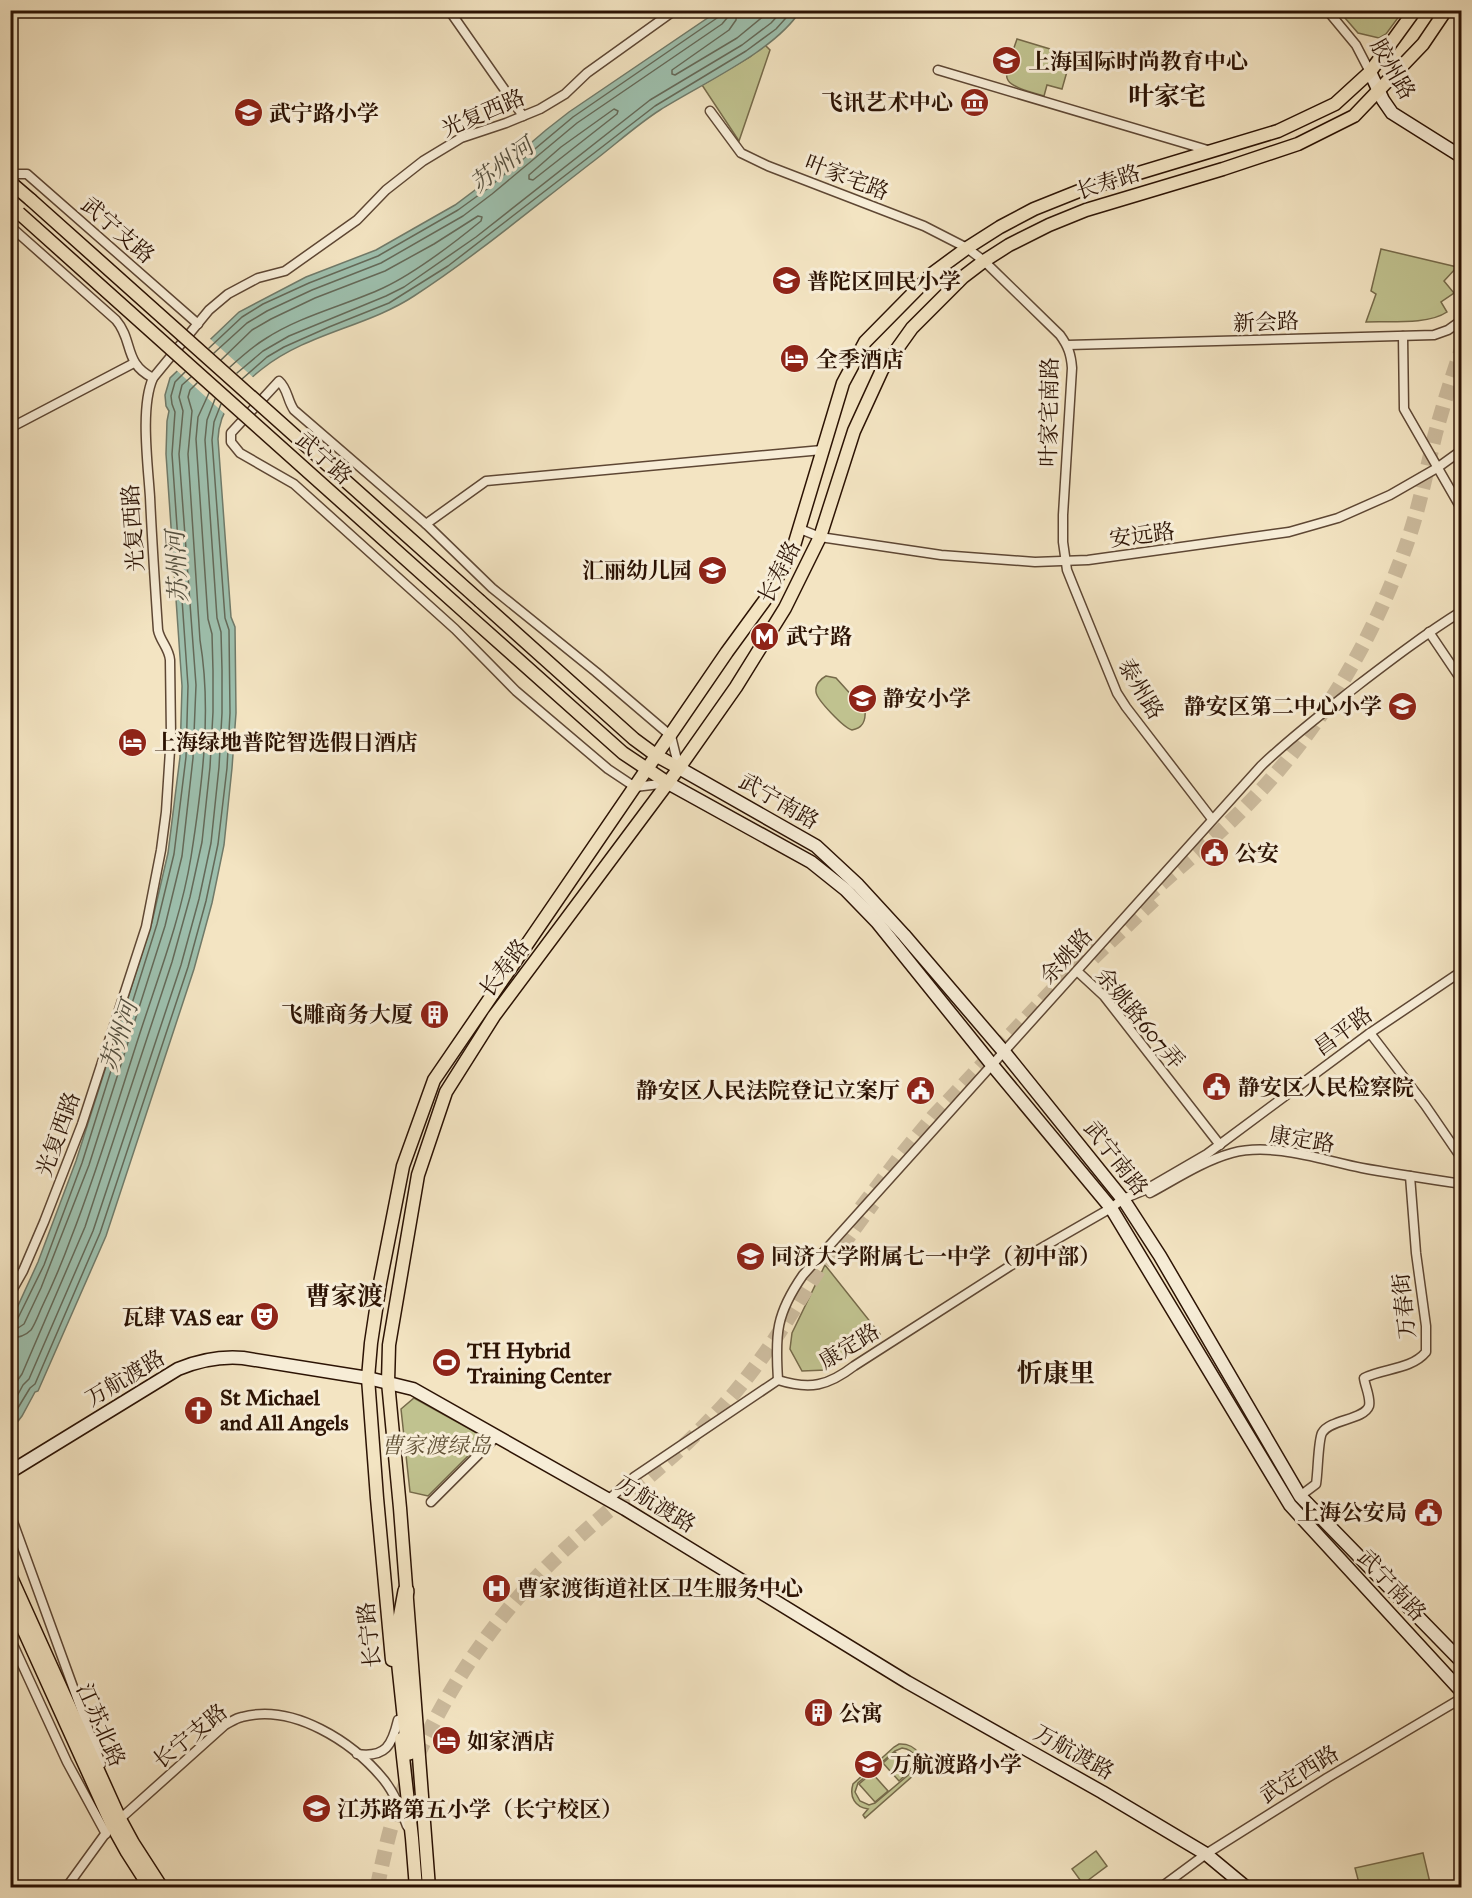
<svg xmlns="http://www.w3.org/2000/svg" width="1472" height="1898" font-family="'IM FELL Great Primer','Noto Serif SC',serif">
	<style>
		.green { fill: #c0c28f; stroke: #766a4a; stroke-width: 1.5; fill-rule: evenodd }
		.water { fill: #9dbfad; stroke: #707a69; stroke-width: 1.5 }
		.pier { fill: #f3e4c2 }
		.lines { fill: none; stroke-linecap: round; stroke-linejoin: round }
		.shore { stroke: #646958; stroke-width: 1.5 }
		.highway-tunnel { stroke: #cbba9c; stroke-width: 15; stroke-dasharray: 15 8; stroke-linecap: butt }
		.street-casing { stroke: #5e4734; stroke-width: 11 }
		.secondary-casing { stroke: #2c1304; stroke-width: 15 }
		.primary-casing { stroke: #2c1304; stroke-width: 15 }
		.highway-casing { stroke: #2c1304; stroke-width: 18 }
		.street { stroke: #f7edd7; stroke-width: 8 }
		.secondary { stroke: #f7edd7; stroke-width: 12 }
		.primary { stroke: #f3e4c2; stroke-width: 12 }
		.highway { stroke: #f3e4c2; stroke-width: 15 }
		.primary-bridge-casing { stroke: #2c1304; stroke-width: 15; stroke-linecap: butt }
		.primary-bridge { stroke: #f3e4c2; stroke-width: 12 }
		.labels { text-anchor: middle; dominant-baseline: central; stroke-width: 6; stroke-linejoin: round; paint-order: stroke }
		.poi-label { font-size: 22px; font-weight: bold; fill: #2c1304; stroke: #f7edd7; text-anchor: start }
		.street-label { font-size: 22px; fill: #2c1304; stroke: #f7edd7 }
		.park-label { font-size: 22px; font-style: italic; fill: #605035; stroke: #f7edd7 }
		.water-label { font-size: 24px; font-style: italic; fill: #544f3f; stroke: #f7edd7 }
		.quarter-label { font-size: 26px; font-weight: bold; fill: #2c1304; stroke: #f7edd7 }
	</style>
	<rect width="100%" height="100%" fill="#f3e4c2"/>
	<filter id="stains"><feTurbulence type="fractalNoise" baseFrequency=".00333" numOctaves="4"/><feColorMatrix values="0 0 0 0 .2 0 0 0 0 .09 0 0 0 0 .02 0 0 0 .5 -.17"/></filter>
	<radialGradient id="worn" r=".72"><stop offset=".6" stop-color="#630" stop-opacity="0"/><stop offset="1" stop-color="#630" stop-opacity=".3"/></radialGradient>
	<!-- green -->
	<g class="green">
		<polygon points="1339,11 1403,11 1386,34 1379,38 1358,33"/>
		<path d="M1017 39 1060 52 1070 61 1062 89 1047 85 1044 96C997 82 1002 83 1017 39Z"/>
		<polygon points="765,45 770,50 739,141 702,85 750,57"/>
		<path d="M1381 249 1457 267 1444 281 1454 293 1441 302 1447 312C1428 325 1389 321 1366 322L1376 294 1371 291Z"/>
		<path d="M826 676 836 678 865 710C866 721 863 728 852 730 844 728 817 700 816 692 815 685 820 679 826 676Z"/>
		<polygon points="825,1265 880,1334 826,1370 802,1371 790,1349 792,1333"/>
		<polygon points="414,1398 486,1438 428,1496 410,1492 401,1409"/>
		<path d="M899 1744C917 1743 928 1760 915 1774L865 1818 863 1815 868 1809C855 1807 849 1797 853 1784L894 1747ZM902 1748C915 1750 920 1760 913 1771L875 1803 869 1805 860 1801 855 1792 858 1783 895 1751Z"/>
		<polygon points="895,1752 911,1770 899,1781 883,1763"/>
		<polygon points="872,1773 888,1791 875,1802 859,1784"/>
		<polygon points="1096,1851 1107,1866 1083,1884 1072,1869"/>
		<polygon points="1423,1853 1431,1887 1360,1887 1355,1868"/>
	</g>
	<!-- water -->
	<path class="water" d="M718 11H800C775 51 701 84 660 110 638 124 617 143 595 160 535 206 477 255 414 296 367 327 307 333 262 369 239 387 219 409 218 439L231 617 235 627 236 713 232 768 224 845 212 903 194 969 106 1236 38 1391 35 1392 22 1416 11 1430V1321L38 1262 76 1161 152 922 168 853 180 757 182 686 166 454 167 421 169 411 166 406 165 395 170 378 239 312 306 277 376 250 455 205 483 184 546 130 569 112Z"/>
	<!-- pier -->
	<polygon class="pier" points="208,337 255,379 234,401 226,415 175,369"/>
	<g class="lines">
		<!-- shore -->
		<g class="shore">
			<polyline points="737,10 736,20 729,30 672,70 672,74 675,75 737,38 771,10"/>
			<polygon points="614,109 618,111 617,114 533,180 529,179 529,175 561,147"/>
			<polyline points="209,348 242,317 263,304 309,283 378,256 458,210 487,189 573,117 717,18 720,10"/>
			<polyline points="214,353 247,323 267,311 312,290 381,263 463,216 492,194 577,123 722,24 727,18 728,10"/>
			<path d="M221 360 252 330 271 319 315 298 385 271 434 244 478 216 482 217 481 221C454 243 415 273 383 288 344 306 302 315 265 339 252 347 241 357 230 367"/>
			<polyline points="237,373 263,351 289,336 386,296 404,287 476,237 650,100 742,45 771,23 783,10"/>
			<polyline points="242,379 267,357 284,347 329,327 389,303 448,266 655,106 746,51 776,29 793,10"/>
			<polyline points="10,1322 18,1318 44,1265 82,1163 157,924 174,854 186,757 188,686 172,454 175,412 172,404 171,396 175,382 185,372"/>
			<polyline points="10,1329 18,1328 24,1324 41,1288 89,1165 165,926 182,856 193,758 196,685 179,454 183,411 179,397 182,385 191,377"/>
			<path d="M10 1338C18 1338 25 1336 31 1330 35 1324 38 1316 41 1309 52 1286 62 1263 71 1238 97 1172 117 1104 139 1036 158 977 181 918 191 857 202 787 212 711 200 640L188 454 192 411 188 397 190 390 197 383"/>
			<polyline points="10,1391 22,1374 85,1227 172,962 190,897 202,842 210,767 213,712 213,671 212,634 208,619 196,439 198,417 209,393"/>
			<polyline points="10,1409 23,1385 29,1379 93,1231 181,965 199,899 211,843 219,767 222,713 222,670 221,632 217,618 205,440 207,420 215,399"/>
			<polyline points="10,1421 30,1388 35,1384 100,1233 188,967 206,901 218,844 227,768 230,713 229,630 225,618 212,440 214,422 221,404"/>
		</g>
		<!-- highway-tunnel -->
		<g class="highway-tunnel">
			<path d="M1144 899C1174 872 1204 847 1232 820 1314 741 1373 644 1409 537 1420 504 1427 469 1435 435 1443 406 1452 377 1462 348"/>
			<polyline points="1093,958 1158,896"/>
			<polyline points="861,1208 903,1153 933,1117 1096,944"/>
			<polyline points="841,1247 873,1203"/>
			<polyline points="411,1774 419,1840 420,1879"/>
			<path d="M377 1888C382 1864 387 1840 394 1817 424 1722 486 1623 559 1555 606 1510 659 1472 704 1426 726 1404 745 1381 763 1356 791 1317 814 1274 842 1235"/>
		</g>
		<defs>
			<g id="street">
				<polyline points="449,10 523,116"/>
				<polyline points="1327,10 1356,45 1370,72"/>
				<polyline points="938,70 1211,151"/>
				<path d="M710 111 741 153 768 166 924 226 967 248 984 261 1060 335C1068 346 1071 354 1072 368L1063 515V542L1067 570 1073 585 1117 693 1126 707 1212 819"/>
				<polyline points="10,174 27,174 198,324"/>
				<path d="M10 226 116 320C134 341 123 363 153 378"/>
				<polyline points="1403,336 1404,409 1462,510"/>
				<polyline points="1068,345 1434,335 1448,330 1462,320"/>
				<polyline points="10,428 134,363"/>
				<polyline points="426,524 486,481 822,450"/>
				<polyline points="800,529 820,537 941,555 1035,562 1088,560 1289,532 1338,518 1390,495 1437,468 1462,450"/>
				<polyline points="1429,632 1462,681"/>
				<path d="M668 783 635 787 608 769 516 691 455 629 294 484 240 453 231 442V433L279 381C288 389 287 400 294 410L426 524 492 588 596 672 671 736 679 768"/>
				<polyline points="1077,971 1104,996 1220,1145"/>
				<polyline points="1370,1033 1425,1105 1462,1159"/>
				<path d="M1150 1193C1176 1179 1203 1161 1232 1153 1272 1142 1322 1160 1362 1168 1395 1174 1429 1179 1462 1184"/>
				<path d="M10 1294 23 1271 44 1222 82 1124 146 927 161 850 166 812 171 735 170 660C169 648 160 641 158 630 155 585 152 541 150 497 148 465 140 407 153 378L209 310 228 294 258 278 285 271 357 220 386 190 423 161 461 138 506 123 540 109 565 94 587 73 675 10"/>
				<path d="M778 1380C775 1333 776 1314 803 1275L1261 766C1291 737 1324 712 1357 686 1391 660 1425 634 1462 611"/>
				<path d="M778 1380C810 1390 828 1386 854 1366L1010 1266 1111 1208 1123 1199 1145 1190 1207 1154 1370 1033 1462 971"/>
				<path d="M1300 1496 1316 1484C1318 1473 1318 1441 1322 1433 1330 1419 1364 1420 1369 1406 1371 1398 1365 1386 1364 1378 1383 1368 1411 1370 1426 1352V1326L1416 1253 1410 1176"/>
				<polyline points="608,1500 634,1477 778,1380"/>
				<polyline points="431,1502 497,1436"/>
				<polyline points="10,1507 12,1519 11,1524"/>
				<polyline points="12,1519 101,1764"/>
				<polyline points="10,1638 67,1762 106,1834"/>
				<path d="M357 1754C386 1758 392 1745 398 1720"/>
				<path d="M120 1819 225 1725C231 1722 236 1718 242 1717 293 1703 353 1742 384 1780 395 1794 401 1810 407 1826"/>
				<polyline points="66,1888 108,1830"/>
				<polyline points="1160,1888 1206,1854 1327,1778 1462,1698"/>
			</g>
			<g id="secondary">
				<polyline points="1370,72 1383,100 1392,113 1462,157"/>
				<polyline points="679,768 816,846 858,885 904,935 1005,1053 1125,1202 1160,1256 1300,1496 1462,1662"/>
				<polyline points="668,783 811,862 846,890 877,922 993,1066 1111,1208 1290,1505 1462,1692"/>
				<path d="M10 1472 178 1369C200 1360 220 1356 243 1358L368 1378 413 1389 625 1509 907 1682 1102 1792 1206 1854 1247 1888"/>
			</g>
			<g id="primary">
				<polyline points="10,182 31,200"/>
				<polyline points="480,601 634,739 657,756 679,768"/>
				<polyline points="467,614 623,753 668,783"/>
				<polyline points="10,1575 120,1819 133,1843 162,1888"/>
				<polyline points="10,1600 112,1825 127,1852 150,1888"/>
				<polyline points="392,1660 377,1498 368,1378 371,1343 380,1283 403,1166 434,1080 727,652 765,600 793,549 843,383 865,342 933,273 967,248 1000,227 1034,209 1079,191 1278,131 1335,104 1370,72 1415,10"/>
				<polyline points="401,1739 412,1838 416,1888"/>
				<polyline points="429,1888 400,1508 388,1382 389,1345 418,1175 446,1092 494,1016 679,768 736,687 785,608 820,537 854,431 882,370 912,328 963,277 984,261 1009,245 1049,225 1086,210 1223,169 1298,144 1354,116 1423,44 1446,10"/>
			</g>
			<polyline id="highway" points="406,1591 398,1634 399,1658 409,1752"/>
		</defs>
		<!-- street casing -->
		<use href="#street" class="street-casing"/>
		<!-- secondary casing -->
		<use href="#secondary" class="secondary-casing"/>
		<!-- primary casing -->
		<use href="#primary" class="primary-casing"/>
		<!-- highway casing -->
		<use href="#highway" class="highway-casing"/>
		<!-- street -->
		<use href="#street" class="street"/>
		<!-- secondary -->
		<use href="#secondary" class="secondary"/>
		<!-- primary -->
		<use href="#primary" class="primary"/>
		<!-- highway -->
		<use href="#highway" class="highway"/>
		<defs>
			<g id="primary-bridge">
				<polyline points="31,200 480,601"/>
				<polyline points="19,213 467,614"/>
			</g>
		</defs>
		<!-- primary-bridge casing -->
		<use href="#primary-bridge" class="primary-bridge-casing"/>
		<!-- primary-bridge -->
		<use href="#primary-bridge" class="primary-bridge"/>
	</g>
	<!-- icons -->
	<defs>
		<symbol id="school-disc" viewBox="-11 -11 22 22"><circle r="9.5" fill="#8f2418" stroke="#f7edd7"/><path d="M0-5L7-2L0 1L-7-2ZM-4 1L0 2.5L4 1V4Q0 6-4 4Z" fill="#fff"/></symbol>
		<symbol id="museum-disc" viewBox="-11 -11 22 22"><circle r="9.5" fill="#8f2418" stroke="#f7edd7"/><path d="M0-6L6-3V-2H-6V-3ZM-5-1h2V3h-2ZM-1-1h2V3h-2ZM3-1h2V3H3ZM-6 4H6V6H-6Z" fill="#fff"/></symbol>
		<symbol id="hotel-disc" viewBox="-11 -11 22 22"><circle r="9.5" fill="#8f2418" stroke="#f7edd7"/><path d="M-6-4.5h1.5V1H6V5H4.5V3h-9V5H-6ZM-4 0a1.8 1.8 0 1 1 3.6 0ZM.5 0V-2.5h3Q6-2.5 6 0Z" fill="#fff"/></symbol>
		<symbol id="metro-disc" viewBox="-11 -11 22 22"><circle r="9.5" fill="#8f2418" stroke="#f7edd7"/><path d="M-5.5 5V-5H-3L0 0L3-5H5.5V5H3V-.5L0 4L-3-.5V5Z" fill="#fff"/></symbol>
		<symbol id="civic-disc" viewBox="-11 -11 22 22"><circle r="9.5" fill="#8f2418" stroke="#f7edd7"/><path d="M-.6-6.5H3V-4.5H.6V-3L4-1V1h2V6H-6V1h2V-1L-.6-3ZM-1.2 2.5V6h2.4V2.5Z" fill="#fff"/></symbol>
		<symbol id="building-disc" viewBox="-11 -11 22 22"><circle r="9.5" fill="#8f2418" stroke="#f7edd7"/><path d="M-4-6H4V6H1V3H-1V6H-4ZM-2.5-4.3h1.7v1.8h-1.7ZM.8-4.3h1.7v1.8H.8ZM-2.5-1h1.7V.8h-1.7ZM.8-1h1.7V.8H.8Z" fill="#fff"/></symbol>
		<symbol id="theatre-disc" viewBox="-11 -11 22 22"><circle r="9.5" fill="#8f2418" stroke="#f7edd7"/><path d="M-5-5.5Q0-4 5-5.5V0Q5 5 0 6Q-5 5-5 0ZM-3.3-2.5H-1v1.5H-3.3ZM1-2.5H3.3v1.5H1ZM-2.8 1Q0 5.5 2.8 1Z" fill="#fff"/></symbol>
		<symbol id="stadium-disc" viewBox="-11 -11 22 22"><circle r="9.5" fill="#8f2418" stroke="#f7edd7"/><path d="M0-5a6.5 5 0 1 0 0 10a6.5 5 0 1 0 0-10ZM-3.5-1.8h7v3.6h-7Z" fill="#fff"/></symbol>
		<symbol id="church-disc" viewBox="-11 -11 22 22"><circle r="9.5" fill="#8f2418" stroke="#f7edd7"/><path d="M-1.2-6h2.4v3.5h3.3v2.4h-3.3V6h-2.4V-.1h-3.3v-2.4h3.3Z" fill="#fff"/></symbol>
		<symbol id="hospital-disc" viewBox="-11 -11 22 22"><circle r="9.5" fill="#8f2418" stroke="#f7edd7"/><path d="M-5-5h3v3.5h4V-5h3V5h-3V1.5h-4V5h-3Z" fill="#fff"/></symbol>
	</defs>
	<g fill-rule="evenodd">
		<use href="#school-disc" x="990" y="44" width="33" height="33"/>
		<use href="#museum-disc" x="958" y="86" width="33" height="33"/>
		<use href="#school-disc" x="232" y="96" width="33" height="33"/>
		<use href="#school-disc" x="770" y="264" width="33" height="33"/>
		<use href="#hotel-disc" x="778" y="342" width="33" height="33"/>
		<use href="#school-disc" x="696" y="554" width="33" height="33"/>
		<use href="#metro-disc" x="748" y="620" width="33" height="33"/>
		<use href="#school-disc" x="846" y="682" width="33" height="33"/>
		<use href="#school-disc" x="1386" y="690" width="33" height="33"/>
		<use href="#hotel-disc" x="116" y="726" width="33" height="33"/>
		<use href="#civic-disc" x="1198" y="836" width="33" height="33"/>
		<use href="#building-disc" x="418" y="998" width="33" height="33"/>
		<use href="#civic-disc" x="1200" y="1070" width="33" height="33"/>
		<use href="#civic-disc" x="904" y="1074" width="33" height="33"/>
		<use href="#school-disc" x="734" y="1240" width="33" height="33"/>
		<use href="#theatre-disc" x="248" y="1300" width="33" height="33"/>
		<use href="#stadium-disc" x="430" y="1346" width="33" height="33"/>
		<use href="#church-disc" x="182" y="1394" width="33" height="33"/>
		<use href="#civic-disc" x="1412" y="1496" width="33" height="33"/>
		<use href="#hospital-disc" x="480" y="1572" width="33" height="33"/>
		<use href="#building-disc" x="802" y="1696" width="33" height="33"/>
		<use href="#hotel-disc" x="430" y="1724" width="33" height="33"/>
		<use href="#school-disc" x="852" y="1748" width="33" height="33"/>
		<use href="#school-disc" x="300" y="1792" width="33" height="33"/>
	</g>
	<g class="labels">
		<!-- poi labels -->
		<g class="poi-label">
			<text x="1028" y="61">上海国际时尚教育中心</text>
			<text x="953" y="102" text-anchor="end">飞讯艺术中心</text>
			<text x="269" y="113">武宁路小学</text>
			<text x="807" y="281">普陀区回民小学</text>
			<text x="816" y="359">全季酒店</text>
			<text x="692" y="570" text-anchor="end">汇丽幼儿园</text>
			<text x="786" y="636">武宁路</text>
			<text x="883" y="698">静安小学</text>
			<text x="1382" y="706" text-anchor="end">静安区第二中心小学</text>
			<text x="154" y="742">上海绿地普陀智选假日酒店</text>
			<text x="1235" y="853">公安</text>
			<text x="413" y="1014" text-anchor="end">飞雕商务大厦</text>
			<text x="1238" y="1087">静安区人民检察院</text>
			<text x="900" y="1090" text-anchor="end">静安区人民法院登记立案厅</text>
			<text x="771" y="1256">同济大学附属七一中学（初中部）</text>
			<text x="243" y="1317" text-anchor="end">瓦肆 VAS ear</text>
			<text x="467" y="1350">TH Hybrid<tspan x="467" dy="25">Training Center</tspan></text>
			<text x="220" y="1397">St Michael<tspan x="220" dy="25">and All Angels</tspan></text>
			<text x="1407" y="1512" text-anchor="end">上海公安局</text>
			<text x="517" y="1588">曹家渡街道社区卫生服务中心</text>
			<text x="839" y="1713">公寓</text>
			<text x="467" y="1741">如家酒店</text>
			<text x="890" y="1764">万航渡路小学</text>
			<text x="337" y="1809">江苏路第五小学（长宁校区）</text>
		</g>
		<!-- street labels -->
		<g class="street-label">
			<text transform="translate(1393 69) rotate(60)">胶州路</text>
			<text transform="translate(483 113) rotate(-23)">光复西路</text>
			<text transform="translate(847 177) rotate(21)">叶家宅路</text>
			<text transform="translate(1108 182) rotate(-18)">长寿路</text>
			<text transform="translate(118 230) rotate(41)">武宁支路</text>
			<text transform="translate(1266 322) rotate(-2)">新会路</text>
			<text transform="translate(1049 412) rotate(-89)">叶家宅南路</text>
			<text transform="translate(324 458) rotate(42)">武宁路</text>
			<text transform="translate(133 528) rotate(-94)">光复西路</text>
			<text transform="translate(1142 535) rotate(-7)">安远路</text>
			<text transform="translate(779 572) rotate(-63)">长寿路</text>
			<text transform="translate(1141 689) rotate(59)">泰州路</text>
			<text transform="translate(779 801) rotate(30)">武宁南路</text>
			<text transform="translate(1066 956) rotate(-48)">余姚路</text>
			<text transform="translate(504 968) rotate(-53)">长寿路</text>
			<text transform="translate(1140 1018) rotate(50)">余姚路607弄</text>
			<text transform="translate(1343 1031) rotate(-36)">昌平路</text>
			<text transform="translate(58 1134) rotate(-70)">光复西路</text>
			<text transform="translate(1302 1139) rotate(9)">康定路</text>
			<text transform="translate(1116 1158) rotate(52)">武宁南路</text>
			<text transform="translate(1404 1306) rotate(-96)">万春街</text>
			<text transform="translate(849 1346) rotate(-31)">康定路</text>
			<text transform="translate(125 1378) rotate(-31)">万航渡路</text>
			<text transform="translate(656 1504) rotate(31)">万航渡路</text>
			<text transform="translate(1392 1585) rotate(47)">武宁南路</text>
			<text transform="translate(369 1635) rotate(-96)">长宁路</text>
			<text transform="translate(101 1725) rotate(66)">江苏北路</text>
			<text transform="translate(190 1736) rotate(-39)">长宁支路</text>
			<text transform="translate(1074 1752) rotate(29)">万航渡路</text>
			<text transform="translate(1299 1774) rotate(-32)">武定西路</text>
		</g>
		<!-- park labels -->
		<g class="park-label">
			<text x="436" y="1445">曹家渡绿岛</text>
		</g>
		<!-- water labels -->
		<g class="water-label">
			<text transform="translate(502 165) rotate(-37)">苏州河</text>
			<text transform="translate(177 567) rotate(-93)">苏州河</text>
			<text transform="translate(119 1036) rotate(-72)">苏州河</text>
		</g>
		<!-- quarter labels -->
		<g class="quarter-label">
			<text x="1167" y="96">叶家宅</text>
			<text x="344" y="1296">曹家渡</text>
			<text x="1056" y="1373">忻康里</text>
		</g>
	</g>
	<!-- margin -->
	<rect width="1472" height="1898" fill="none" stroke="#f3e4c2" stroke-width="36"/>
	<rect x="12" y="12" width="1448" height="1874" fill="none" stroke="#2c1304" stroke-width="3"/>
	<rect x="18" y="18" width="1436" height="1862" fill="none" stroke="#2c1304" stroke-width="1.5"/>
	<rect width="100%" height="100%" filter="url(#stains)"/>
	<rect width="100%" height="100%" fill="url(#worn)"/>
</svg>
